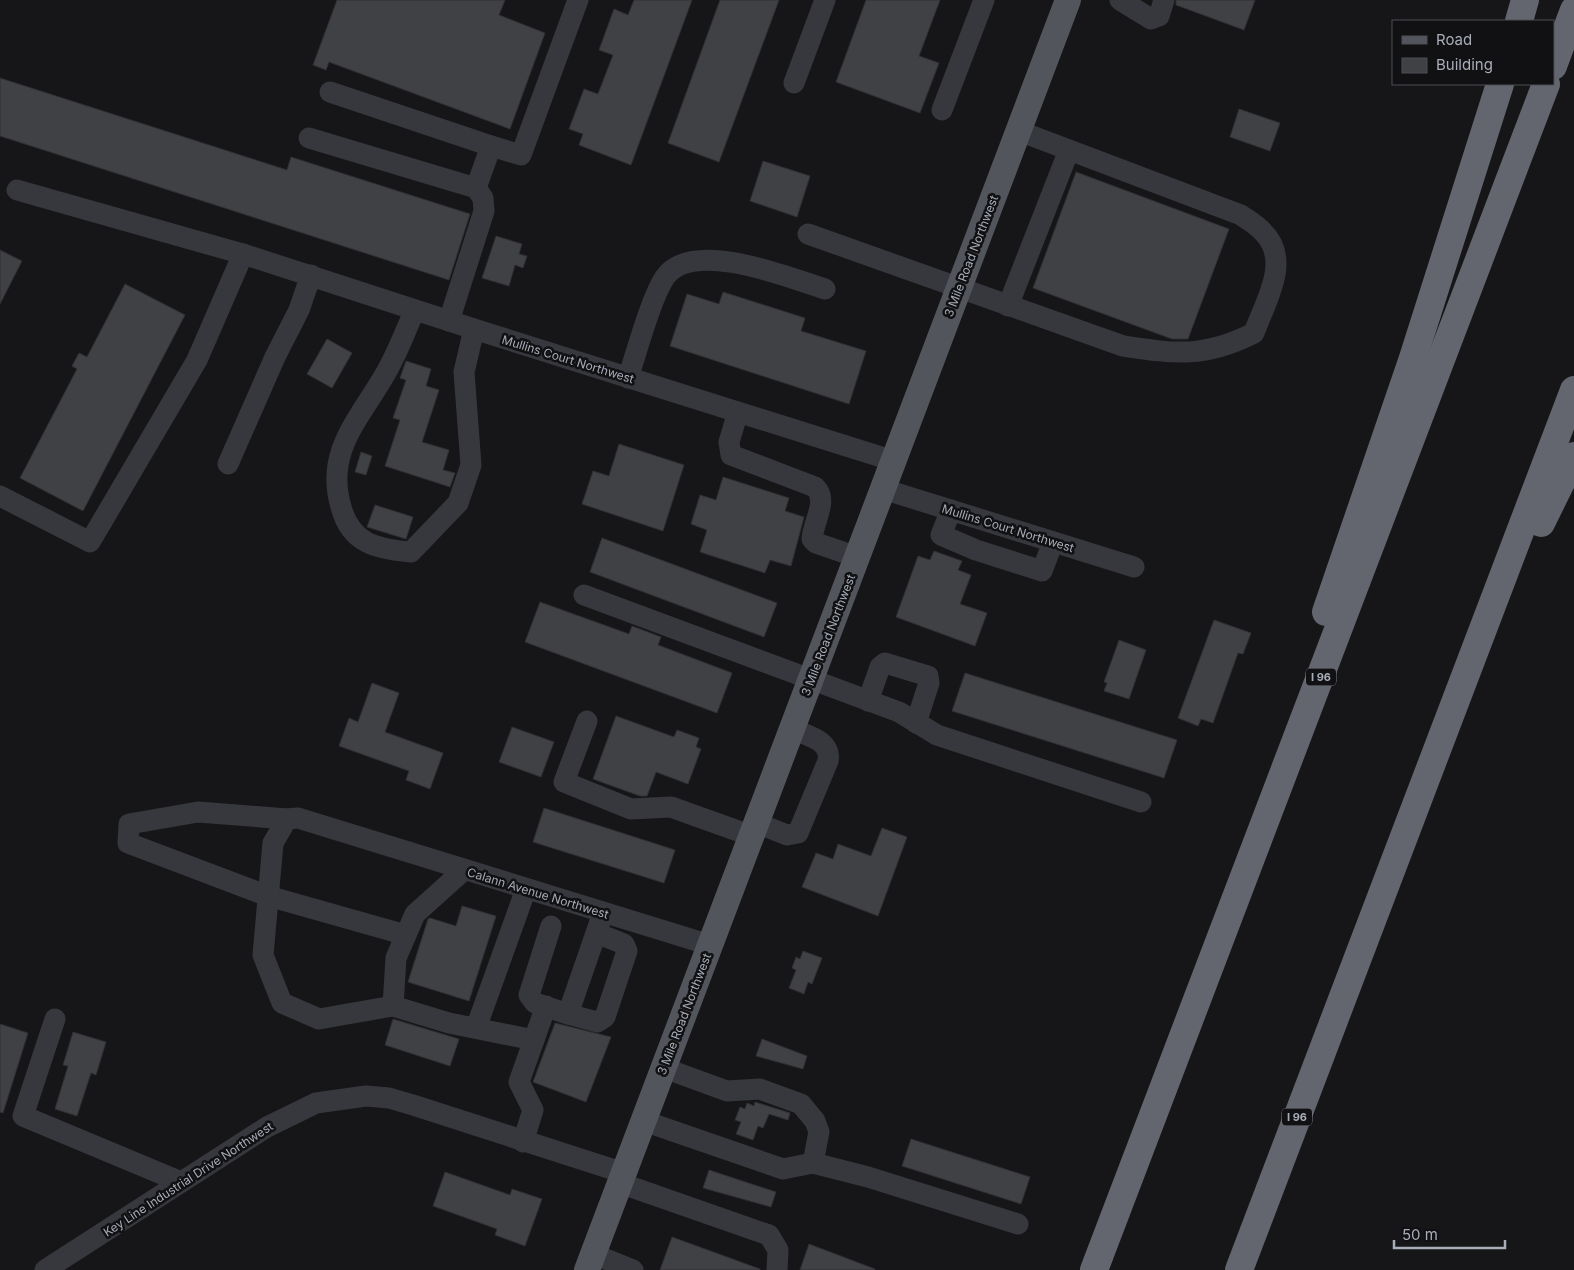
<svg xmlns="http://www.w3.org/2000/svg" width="1574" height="1270" font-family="Inter,sans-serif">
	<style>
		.building { fill: #404145; stroke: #303034 }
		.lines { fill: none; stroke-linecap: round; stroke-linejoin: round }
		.minor { stroke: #37383d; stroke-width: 21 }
		.major { stroke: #53555c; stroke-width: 26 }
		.highway { stroke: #63666e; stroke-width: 28 }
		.labels { text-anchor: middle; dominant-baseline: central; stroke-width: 5; stroke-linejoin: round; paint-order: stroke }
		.shield { fill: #111113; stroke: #7b7e86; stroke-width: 1 }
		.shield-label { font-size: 11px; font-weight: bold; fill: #a8adb8 }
		.street-label { font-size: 12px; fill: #a8adb8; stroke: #111113 }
	</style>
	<rect width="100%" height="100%" fill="#161618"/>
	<!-- building -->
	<g class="building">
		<polygon points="337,0 505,0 499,15 545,33 510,129 329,62 326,70 313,65"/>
		<polygon points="634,0 692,0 631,165 579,145 583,134 569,129 584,89 598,94 613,55 599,50 614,9 628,15"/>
		<polygon points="720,0 779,0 719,162 668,143"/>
		<polygon points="866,0 940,0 919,56 939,63 920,113 836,82"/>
		<polygon points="1176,0 1255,0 1244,30 1176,5"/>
		<polygon points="0,78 287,170 291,157 470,214 449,280 0,136"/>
		<polygon points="1239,109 1280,123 1270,151 1230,137"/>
		<polygon points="763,161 810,176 797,217 750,201"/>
		<polygon points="1076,172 1229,229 1188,339 1172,339 1033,288"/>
		<polygon points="496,236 522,244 519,254 527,256 523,268 515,265 509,286 482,278"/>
		<polygon points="0,250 22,261 0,304"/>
		<polygon points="125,284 185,315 83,511 20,478 77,369 72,366 79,353 87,357"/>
		<polygon points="723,292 805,318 801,331 866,351 849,404 670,346 687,294 719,304"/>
		<polygon points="327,339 352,353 332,388 307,374"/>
		<polygon points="406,361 431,369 426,386 439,390 422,442 449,450 443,470 455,473 450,487 385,466 400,420 393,418 406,380 400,378"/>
		<polygon points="619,444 684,465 663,531 582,504 593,471 609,476"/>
		<polygon points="361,452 372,456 366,475 355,472"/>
		<polygon points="723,477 789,498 785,511 804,517 791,566 770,560 765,573 700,552 707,530 691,524 700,495 716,500"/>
		<polygon points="375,505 413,517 406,539 367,527"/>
		<polygon points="602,538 777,603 764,637 590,572"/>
		<polygon points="934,551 962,561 958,570 971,575 960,604 987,613 975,646 896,617 918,556 930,560"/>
		<polygon points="540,602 629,634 632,626 661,637 658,645 732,673 717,713 525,642"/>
		<polygon points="1214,620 1251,633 1243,654 1238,653 1213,723 1201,719 1198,726 1178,718"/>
		<polygon points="1119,640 1146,650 1129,699 1104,691 1107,683 1104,682"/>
		<polygon points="965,673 1177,740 1164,778 952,711"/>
		<polygon points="372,683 399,693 385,732 443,753 430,789 406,780 409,771 339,746 349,718 358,722"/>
		<polygon points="616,716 674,737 677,730 699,738 696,747 701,749 688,784 656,772 647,796 640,796 593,779"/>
		<polygon points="512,727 554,742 541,777 499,762"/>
		<polygon points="544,808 675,850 664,883 533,842"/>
		<polygon points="882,828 907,837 878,916 802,887 816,853 833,859 838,844 871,856"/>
		<polygon points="462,906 496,916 469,1001 408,982 428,919 430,918 456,926"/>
		<polygon points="803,951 822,958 812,984 808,982 804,994 789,988 796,970 792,968 796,957 800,959"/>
		<polygon points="393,1019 459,1039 450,1066 385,1045"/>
		<polygon points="555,1023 611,1037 586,1102 533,1082"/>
		<polygon points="0,1024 28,1033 3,1113 0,1112"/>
		<polygon points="73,1032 106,1042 96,1075 91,1073 77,1116 55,1109 68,1066 63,1065"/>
		<polygon points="762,1039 807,1056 803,1069 756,1056"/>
		<polygon points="755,1102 790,1113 788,1120 769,1114 763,1128 758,1126 753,1140 736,1134 741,1122 735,1120 740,1107 745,1109 747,1103 754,1106"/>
		<polygon points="911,1139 1030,1177 1021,1204 902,1166"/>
		<polygon points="709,1170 776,1192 771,1207 703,1188"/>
		<polygon points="445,1172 510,1195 512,1189 542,1199 525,1246 495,1235 497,1229 433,1206"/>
		<polygon points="672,1237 760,1269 760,1270 660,1270"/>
		<polygon points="809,1244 875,1269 875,1270 800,1270"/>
	</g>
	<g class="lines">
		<!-- minor -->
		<g class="minor">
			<polyline points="1120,0 1151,19 1159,16 1164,0"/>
			<polyline points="794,83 825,0"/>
			<polyline points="330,92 491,146"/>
			<polyline points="942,110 984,0"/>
			<polyline points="309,138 476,188"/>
			<polyline points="17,190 243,254 474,329 894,461"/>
			<path d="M808 234 1123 346C1176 354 1204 358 1254 333 1265 302 1292 260 1263 232 1257 225 1248 220 1241 215L1019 131"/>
			<polyline points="1008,306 1069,150"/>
			<path d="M415 310C405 331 397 355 384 376 358 421 325 452 341 507 351 544 377 549 411 552L458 503 471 465 464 372 474 329"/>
			<polyline points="449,321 484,211 483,198 476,188 491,146 521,155 578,0"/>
			<path d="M628 378C637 351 651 298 665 277 693 238 790 278 825 289"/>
			<path d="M738 412 729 442 731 455 815 487C829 500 813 522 812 539L816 543 857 557"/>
			<polyline points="228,464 275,357 299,310 311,275"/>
			<polyline points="883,489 1134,567"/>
			<polyline points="0,496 90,542 197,360 243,254"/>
			<polyline points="951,510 941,535 976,550 1042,571 1053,542"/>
			<polyline points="584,595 899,712 937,735 1141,802"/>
			<polyline points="868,701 880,667 885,663 928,676 929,683 916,723"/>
			<polyline points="587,721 564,782 631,809 671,807 752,836"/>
			<polyline points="287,819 198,812 129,824 128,843 268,896 406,935"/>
			<path d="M757 823 787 835 798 833 828 761C832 740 807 736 792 729"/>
			<polyline points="551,926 529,995 535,1003 568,1014 603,913"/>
			<polyline points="393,1006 396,958 415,914 464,870"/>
			<polyline points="568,1014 597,1022 605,1017 627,951 624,944 596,933"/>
			<polyline points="55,1019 23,1116 181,1182"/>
			<polyline points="476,1028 526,889"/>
			<polyline points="534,1040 449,1023 393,1006 319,1019 282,1003 263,955 273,843 287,819 298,818 710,945"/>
			<polyline points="664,1068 727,1091 760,1089 801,1104 815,1121 819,1132 813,1163"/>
			<polyline points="644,1121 783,1169 813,1163 868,1177 1018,1224"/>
			<polyline points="523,1142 533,1110 519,1082 546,1006"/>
			<polyline points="620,1183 769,1235 778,1250 777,1270"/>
			<polyline points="593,1254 633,1270"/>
			<polyline points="45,1270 267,1127 316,1103 366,1096 389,1098 413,1105 624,1173"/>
		</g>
		<!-- major -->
		<polyline class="major" points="587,1270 1068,0"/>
		<!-- highway -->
		<g class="highway">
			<polyline points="1519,21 1525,0"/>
			<polyline points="1553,66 1574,10"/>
			<polyline points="1541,523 1574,456"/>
			<polyline points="1326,612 1413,358 1500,84"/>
			<polyline points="1094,1270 1546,84"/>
			<polyline points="1239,1270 1574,390"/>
		</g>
	</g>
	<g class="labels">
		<!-- shield labels -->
		<g class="shield">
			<rect x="1306" y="668.5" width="30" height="17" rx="4"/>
			<rect x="1282" y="1108.5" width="30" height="17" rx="4"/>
		</g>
		<g class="shield-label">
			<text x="1321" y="677">I 96</text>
			<text x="1297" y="1117">I 96</text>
		</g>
		<!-- street labels -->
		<g class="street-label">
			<text transform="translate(971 256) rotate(-69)">3 Mile Road Northwest</text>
			<text transform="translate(568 359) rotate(17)">Mullins Court Northwest</text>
			<text transform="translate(1008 528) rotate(17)">Mullins Court Northwest</text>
			<text transform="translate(828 635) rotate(-69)">3 Mile Road Northwest</text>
			<text transform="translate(538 893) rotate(17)">Calann Avenue Northwest</text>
			<text transform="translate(684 1014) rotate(-69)">3 Mile Road Northwest</text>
			<text transform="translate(188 1179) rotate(-33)">Key Line Industrial Drive Northwest</text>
		</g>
	</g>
	<!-- legend -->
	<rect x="1392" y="20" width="162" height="65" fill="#111113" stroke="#4d4f55"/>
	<rect x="1402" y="36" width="25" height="8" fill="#53555c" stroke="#4d4f55"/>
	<text x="1436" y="45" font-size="15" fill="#a8adb8">Road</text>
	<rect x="1402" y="58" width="25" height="15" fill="#404145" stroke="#4d4f55"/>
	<text x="1436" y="70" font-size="15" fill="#a8adb8">Building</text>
	<!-- scale -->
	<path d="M1394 1240v8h111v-8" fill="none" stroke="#a8adb8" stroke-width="2.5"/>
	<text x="1402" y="1240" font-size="15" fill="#a8adb8" stroke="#111113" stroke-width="4" paint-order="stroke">50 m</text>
</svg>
